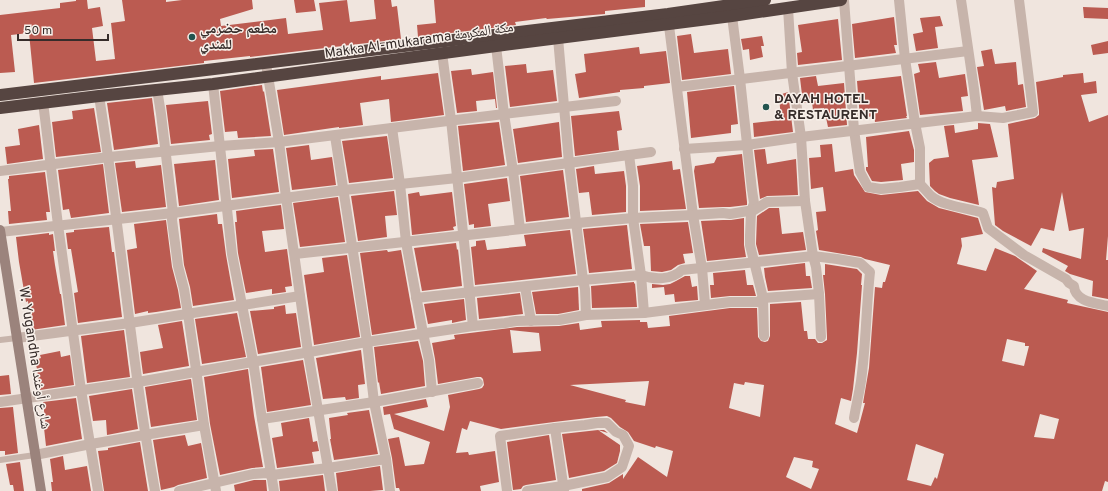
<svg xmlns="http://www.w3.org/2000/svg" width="1108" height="491" font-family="Overpass,'Noto Naskh Arabic',sans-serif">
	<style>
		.building { fill: #bb5b51; fill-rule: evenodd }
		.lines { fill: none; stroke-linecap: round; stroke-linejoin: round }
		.lane { stroke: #c7b4ab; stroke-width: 6 }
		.street { stroke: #c7b4ab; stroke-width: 10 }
		.secondary { stroke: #9b837c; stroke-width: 10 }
		.highway { stroke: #564541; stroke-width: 12 }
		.poi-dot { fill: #23544f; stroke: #f8f0ea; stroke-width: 1.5 }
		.labels { text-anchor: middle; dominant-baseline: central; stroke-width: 3; stroke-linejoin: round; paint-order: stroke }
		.poi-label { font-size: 14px; font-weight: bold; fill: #362c2a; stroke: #f8f0ea; text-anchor: start }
		.street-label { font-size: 14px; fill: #362c2a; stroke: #f8f0ea }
	</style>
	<rect width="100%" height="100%" fill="#f0e5de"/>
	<!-- building -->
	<g class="building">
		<polygon points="76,0 87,0 88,9 100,7 103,26 92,28 96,61 115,59 111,23 125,21 122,0 166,0 166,2 182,0 252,0 253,9 220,19 221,26 286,18 288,34 323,30 319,3 347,0 350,22 376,19 374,0 391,0 392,7 397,6 401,39 250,57 250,56 204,61 204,63 34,83 29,33 11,35 15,72 0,73 0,15 60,8 60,3 76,1"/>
		<polygon points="294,0 314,0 316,11 296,13"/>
		<polygon points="434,0 645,0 645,7 605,11 605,14 547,19 546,18 515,22 516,25 418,37 417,25 436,23"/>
		<polygon points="1083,7 1108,8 1108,19 1084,18"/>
		<polygon points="940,16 943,26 935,27 938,48 916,51 913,34 923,32 920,18"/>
		<polygon points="894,17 897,45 894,45 896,53 855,58 852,24"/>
		<polygon points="838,19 842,60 798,65 797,53 802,52 798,25"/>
		<polygon points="691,34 694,53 728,49 731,74 682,80 677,36"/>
		<polygon points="762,36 764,46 761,46 763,57 750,60 749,49 743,50 741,39"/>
		<polygon points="1108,41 1108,53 1093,55 1091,45"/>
		<polygon points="639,47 640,54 666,51 670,83 644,86 644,88 620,90 620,92 579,98 575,74 586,72 584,54"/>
		<polygon points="992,49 995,64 1016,62 1018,85 1023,84 1026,107 1006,111 1005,106 984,110 977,67 984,66 981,51"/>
		<polygon points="936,62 939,78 965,74 968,96 961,97 963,111 920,115 914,74 920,72 918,64"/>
		<polygon points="526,64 527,73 553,70 557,101 510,107 505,66"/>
		<polygon points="471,69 472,75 493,72 497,108 496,108 495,99 476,101 477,111 457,113 451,71"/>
		<polygon points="438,73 444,115 391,122 389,99 360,103 363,125 339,128 339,127 284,135 277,90 381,76 381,80"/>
		<polygon points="1083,73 1084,83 1096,81 1097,93 1081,95 1089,122 1108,115 1108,236 1106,260 1108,260 1108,299 1092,296 1093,281 1070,274 1065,271 1068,266 1042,252 1043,248 1081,259 1084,228 1069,231 1062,192 1054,231 1041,228 1031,246 1003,231 995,225 992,187 996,188 997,182 1014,179 1008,124 1035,118 1039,115 1039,111 1036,82 1063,77 1063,75"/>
		<polygon points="816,76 818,86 844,83 847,125 828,127 824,108 813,110 812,102 803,103 800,78"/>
		<polygon points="901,76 907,116 906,116 907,118 875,122 874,116 860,118 857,81"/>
		<polygon points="262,85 263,92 264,91 271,136 238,138 237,131 225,132 220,91"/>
		<polygon points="734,86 738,124 731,125 731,133 691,138 687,92"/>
		<polygon points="788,92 793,132 754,137 753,123 781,120 779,95"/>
		<polygon points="152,98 158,144 114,150 107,103"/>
		<polygon points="208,101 212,134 209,135 210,140 171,144 166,105"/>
		<polygon points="94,108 101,152 56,157 52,122 73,119 72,111"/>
		<polygon points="619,111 622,130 617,131 619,150 575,156 571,116"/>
		<polygon points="499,122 505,165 463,171 458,126"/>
		<polygon points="559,122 562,157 518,163 513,129"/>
		<polygon points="978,123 990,124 998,157 972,160 979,205 950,198 939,194 935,191 930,186 929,163 934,159 949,157 944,126 954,125 955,133 978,129"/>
		<polygon points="39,125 43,159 7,164 5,147 20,145 18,129"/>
		<polygon points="909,131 914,150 914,162 901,164 903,180 881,182 872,181 866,170 866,167 868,167 866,137"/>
		<polygon points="387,136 393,178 349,183 342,141"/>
		<path d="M832 144 835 172 853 169 854 175 865 192 881 195 918 191 927 201 939 208 978 218 983 234 961 238 962 246 957 264 986 271 995 248 1015 256 1037 271 1024 289 1068 300 1067 303 1108 312V482L1105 481 1102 491H582V489L609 483 623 474V479L638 457 667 477 673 451 656 446 655 448 634 441 628 432 620 427 611 418 607 416 596 417 554 422 501 429 470 421 467 430 462 428 456 453 468 452 469 455 495 451 499 482 480 486 481 491H400L399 488H396L392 458 388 439 399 437 405 466 424 464 430 442 394 429 390 414 384 415 383 407 426 399 428 407 394 414 444 431 450 407 448 395 479 389 482 388 484 385 483 379 481 377H477L438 384 435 359 432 343 455 339 454 335 517 327 559 326 579 323 580 330 602 327 601 321 640 320V322H647L648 328 670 326 669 316 730 308H757L758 337 761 341 765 342 768 341 770 336V304L801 302 804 331H807L808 339H815L818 343H822L827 340V337L825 294 823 275H825V264L857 269 862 274 861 285H862L857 353 853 389 851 401 841 398 835 424 857 433 865 403H863L869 368 875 287 882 288 883 282H885L890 265 865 259 861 257 819 250 816 231 818 230 816 212 826 211 823 187 811 189 809 158 821 157 820 145ZM510 330 539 333 541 351 513 353ZM1007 339 1025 343V346H1029L1024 366 1002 361ZM649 381 645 406 625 402 626 400 570 385ZM745 382 764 385 760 417 729 408 734 383 744 385ZM1040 414 1059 419 1054 439 1034 437ZM916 444 944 454 937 479 935 477 931 486 907 480ZM794 457 813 461 812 467 819 469 811 489 786 477Z"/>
		<polygon points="309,145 311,160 332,157 336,185 292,190 286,148"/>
		<polygon points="273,149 279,192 232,198 228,159 255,156 254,150"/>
		<polygon points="765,149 767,164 796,159 798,195 767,196 760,199 754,150"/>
		<polygon points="742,154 747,202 747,205 730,207 723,207 699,208 694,171 695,166 714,163 717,157"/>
		<polygon points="215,160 219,200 179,206 174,164"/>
		<polygon points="135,161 136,168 161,165 166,207 122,212 115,163"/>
		<polygon points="672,161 673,170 680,169 686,209 640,211 640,186 637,166"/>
		<polygon points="103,164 109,213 71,218 69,209 63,210 58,170"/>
		<polygon points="594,166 595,174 624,171 626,186 626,212 592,215 589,192 579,193 576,169"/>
		<polygon points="563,170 569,217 526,222 520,176"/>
		<polygon points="45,172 50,212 46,212 47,220 9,224 8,211 11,211 8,179 9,179 9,176"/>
		<polygon points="507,178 510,201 488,204 491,226 474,228 474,224 469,225 464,184"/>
		<polygon points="394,191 397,215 385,216 387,237 358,241 351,196"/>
		<polygon points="419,192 420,196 452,192 456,226 453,227 454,230 412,235 408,194"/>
		<polygon points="338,197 345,242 300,247 293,203"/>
		<polygon points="281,205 284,229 262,231 265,252 287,249 292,286 285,287 286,292 272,294 272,289 246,293 238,253 235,222 237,222 236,211"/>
		<polygon points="769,208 779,208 782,234 803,232 806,250 759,255 756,244 757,216"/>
		<polygon points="217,214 218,224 222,224 226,255 234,300 193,306 190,287 184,265 179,219"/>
		<polygon points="744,218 744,245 746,257 707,261 701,221 723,220 731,220"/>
		<polygon points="166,220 172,267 178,290 181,308 156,312 148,313 148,311 135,314 127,250 137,248 134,224"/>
		<polygon points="688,222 693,253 683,254 685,263 678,265 671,270 662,272 651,271 650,246 644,246 640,224"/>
		<polygon points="627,225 632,269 589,273 583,229"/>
		<polygon points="109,227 112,252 114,252 122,317 78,323 74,293 78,292 71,249 68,249 66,233 74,232 74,230"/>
		<polygon points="570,230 576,274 475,285 471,247 476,246 476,241 485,240 487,250 526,246 524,235"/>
		<polygon points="49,233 49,235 53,234 55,251 53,251 55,265 60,294 61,294 65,325 31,330 28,301 26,302 19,262 16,237"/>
		<polygon points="456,243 457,250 458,249 462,286 422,291 414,248"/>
		<polygon points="387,250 388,252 401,250 415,328 372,335 360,253"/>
		<polygon points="347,255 360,337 314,345 304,275 324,272 322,258"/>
		<polygon points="805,263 806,276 810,276 812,288 768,291 765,277 764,268"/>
		<polygon points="745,270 747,285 753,285 756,296 730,296 711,298 710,285 714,285 713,273"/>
		<polygon points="685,276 690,276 692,287 697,286 698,300 675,302 674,294 665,295 664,287 652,288 652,284 663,285 670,284 676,281"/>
		<polygon points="634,282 634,284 635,283 637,307 592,308 591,286"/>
		<polygon points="578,287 579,310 558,314 536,314 532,292"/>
		<polygon points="520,293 523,314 479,319 477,298"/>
		<polygon points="464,299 466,320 452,323 452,320 428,324 424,304"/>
		<polygon points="285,305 286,314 296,313 301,347 258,354 250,311 274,309 274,307"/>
		<polygon points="237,313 246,357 202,364 195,319"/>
		<polygon points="182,321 189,366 143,374 140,352 163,348 158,325"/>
		<polygon points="124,330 130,377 87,383 81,336"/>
		<polygon points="418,341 423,361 425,386 381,394 379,382 378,383 374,347"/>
		<polygon points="361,350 365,384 358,385 359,398 346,400 345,397 323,399 316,358"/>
		<polygon points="60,351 61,357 70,355 74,385 40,390 37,369 35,360 41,358 40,355"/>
		<polygon points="303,360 311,405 267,412 261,367"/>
		<polygon points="248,369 254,416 263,467 252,468 220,475 210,424 204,377"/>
		<polygon points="9,375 11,394 0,395 0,376"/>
		<polygon points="191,379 197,420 151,427 145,387"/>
		<polygon points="132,389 138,429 107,435 106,420 93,421 89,396"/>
		<polygon points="76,398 82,439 46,446 44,428 46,428 43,402"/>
		<polygon points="13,407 18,453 5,455 5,451 0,451 0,408"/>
		<polygon points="369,410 378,454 334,460 330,439 331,439 329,418 348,415 347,413"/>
		<polygon points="309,418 313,442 317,441 319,451 312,452 314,463 277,468 272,438 283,436 281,423"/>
		<polygon points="598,430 620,445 620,451 617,463 604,471 569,478 562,434 598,430 604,430 608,433"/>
		<polygon points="185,435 188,446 201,443 207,478 178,485 174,487 161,490 153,440"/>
		<polygon points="549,435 556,480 526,485 523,486 521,489 513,490 507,442"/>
		<polygon points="140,442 148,491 104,491 98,451 108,450 108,448"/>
		<polygon points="63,456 65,470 87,466 91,491 52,491 51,482 53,482 50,459"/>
		<polygon points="20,462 24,491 14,491 13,485 10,485 6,464"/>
		<polygon points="380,466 383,490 370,491 338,491 336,473"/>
		<polygon points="323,475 325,491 280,491 279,481"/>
		<polygon points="254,480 266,480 267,491 235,491 234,485"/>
	</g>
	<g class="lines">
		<!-- lane -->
		<g class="lane">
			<polyline points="0,340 17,338"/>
			<polyline points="0,460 35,455"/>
		</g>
		<!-- street -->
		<g class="street">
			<polyline points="844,0 854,130 860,172 868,187 881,189 900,187 920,184"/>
			<path d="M899 0 905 59 915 123 920 148V184C924 188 927 192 931 196 942 206 968 208 983 213L988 228 1024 255 1066 279 1069 283 1074 286C1075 302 1096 303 1108 306"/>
			<polyline points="961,0 974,89 977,116"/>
			<polyline points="788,8 792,73 801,137 805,201 813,256 816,267 819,294 821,337"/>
			<polyline points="732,16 740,79 752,190 754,203 751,212 750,235 750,245 763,298 764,336"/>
			<polyline points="668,18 693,215 702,268 705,304"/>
			<polyline points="558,38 569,163 583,280 585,289 586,315"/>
			<polyline points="496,46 504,114 513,171 520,229"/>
			<polyline points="442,53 451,120 473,326"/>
			<polyline points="266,64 279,142 286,197 308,352 332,491"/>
			<polyline points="213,84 232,254 253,361 262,419 274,491"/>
			<polyline points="677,87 968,51"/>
			<polyline points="157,89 161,114 173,213 172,220 178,266 184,289 188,314 204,425 216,491"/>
			<path d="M99 96C120 227 131 360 155 491"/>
			<polyline points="43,102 58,225 81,390 98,491"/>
			<polyline points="392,128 400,184 406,242 423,333 429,360 432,392"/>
			<polyline points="335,136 367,342 374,402 386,459 390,491"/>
			<polyline points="684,149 747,145 801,137 977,116 1003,118 1033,112 1019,0"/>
			<polyline points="629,155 633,186 633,218 641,275 644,313"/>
			<polyline points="0,171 109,157 220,146 279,142 504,114 616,101"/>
			<polyline points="0,232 173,213 344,190 457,178 651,152"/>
			<polyline points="295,254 577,223 633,218 693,215 723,213 730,214 748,211 751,212 767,202 805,201"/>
			<polyline points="525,287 531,321"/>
			<path d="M416 298 583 280 641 275C654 280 672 280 682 270L813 256 837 259 860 263 870 272C866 309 866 345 861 381 859 394 856 406 854 418"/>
			<polyline points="17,338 130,323 300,296"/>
			<polyline points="0,402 138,382 367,342 473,326 505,323 516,321 559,320 586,315 644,313 730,302 758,302 763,298 819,294"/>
			<polyline points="262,419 374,402 478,383"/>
			<polyline points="555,428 564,491"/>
			<polyline points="35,455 91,444 204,425"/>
			<polyline points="179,491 253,474 266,473 272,475 328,468 386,459"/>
			<polyline points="507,491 500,436 555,428 585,425 597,423 607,423 616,432 623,435 629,446 622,467 607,477 563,486 527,491"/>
		</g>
		<!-- secondary -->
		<polyline class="secondary" points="0,230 41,491"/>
		<!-- highway -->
		<g class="highway">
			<polyline points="0,95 668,14 765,0"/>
			<polyline points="0,108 99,96 213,84 496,46 732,16 841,0"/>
		</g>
	</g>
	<!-- markers -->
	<g class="poi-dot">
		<circle cx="192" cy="37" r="4"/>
		<circle cx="766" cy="107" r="4"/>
	</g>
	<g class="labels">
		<!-- poi labels -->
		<g class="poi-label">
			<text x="200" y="29">مطعم حضرمي<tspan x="200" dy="16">للمندي</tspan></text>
			<text x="774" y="99">DAYAH HOTEL<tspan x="774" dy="16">&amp; RESTAURENT</tspan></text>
		</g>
		<!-- street labels -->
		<g class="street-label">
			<text transform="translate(419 41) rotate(-8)">Makka Al-mukarama مكة المكرمة</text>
			<text transform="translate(34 358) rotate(81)">W. Yugandha شارع أوغندا</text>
		</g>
	</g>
	<!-- scale -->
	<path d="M18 34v6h90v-6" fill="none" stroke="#362c2a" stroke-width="2"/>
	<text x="24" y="34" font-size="12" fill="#362c2a" stroke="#f8f0ea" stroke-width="3" paint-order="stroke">50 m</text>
</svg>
